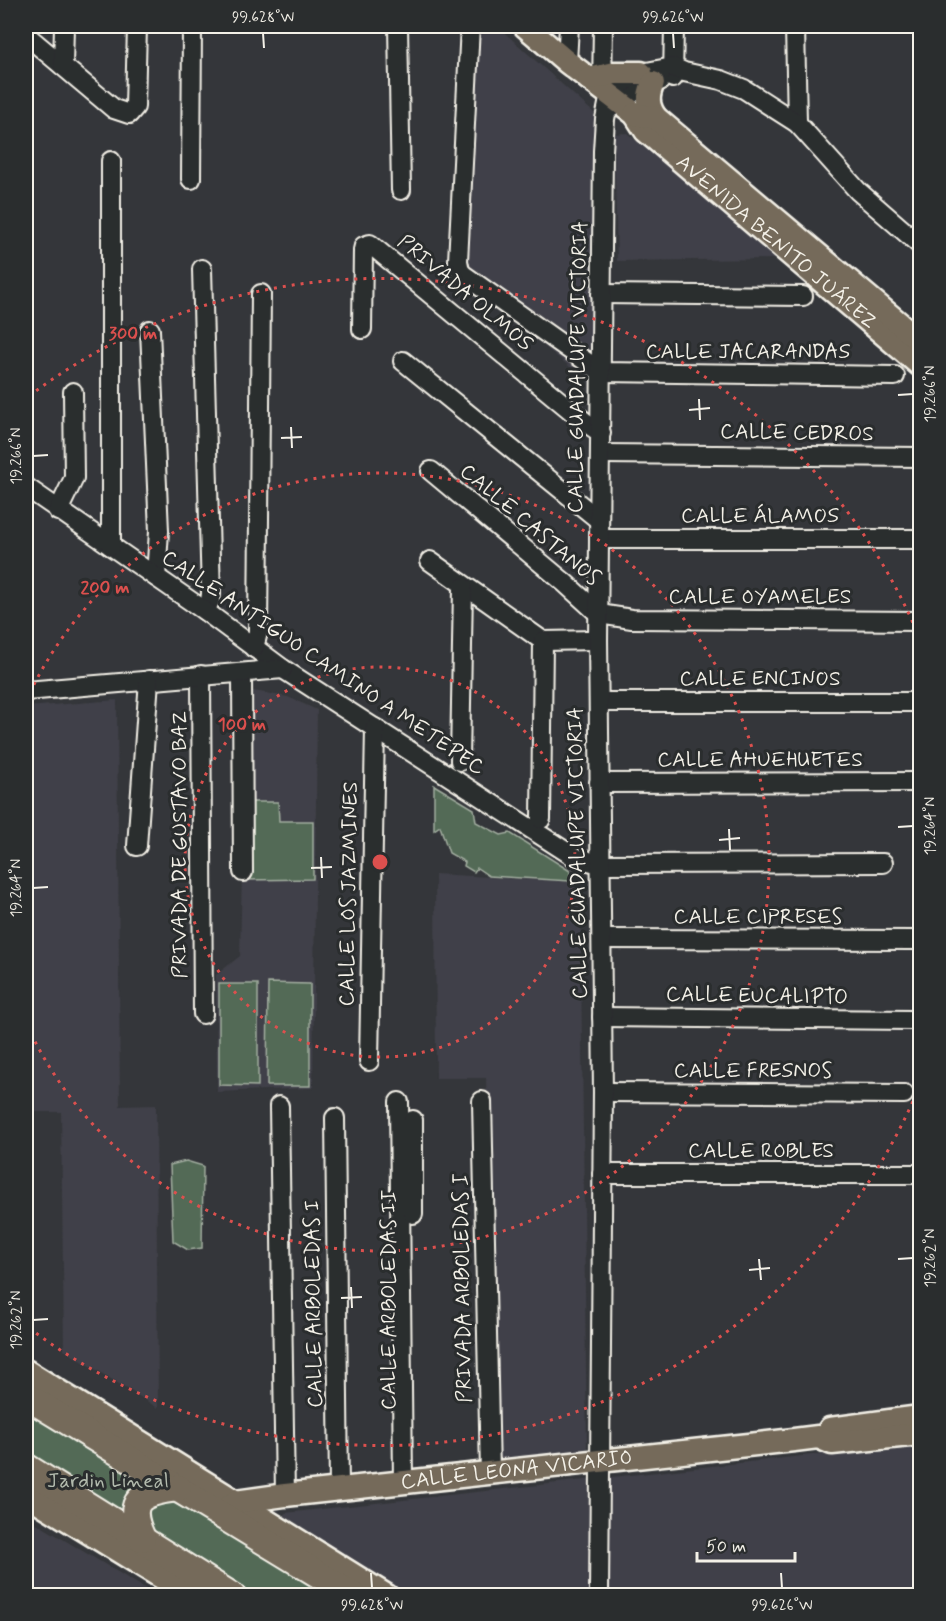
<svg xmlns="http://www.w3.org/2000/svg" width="946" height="1621" font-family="Mynerve,sans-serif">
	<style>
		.built { fill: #404048 }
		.green { fill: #526a57; stroke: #a3aea0; stroke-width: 1.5 }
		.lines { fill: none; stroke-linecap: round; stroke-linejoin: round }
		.minor-casing { stroke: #f4f1e8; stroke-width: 22 }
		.major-casing { stroke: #f4f1e8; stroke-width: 27 }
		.highway-casing { stroke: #f4f1e8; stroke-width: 30 }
		.minor { stroke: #2a2d2e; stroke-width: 18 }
		.major { stroke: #746a5a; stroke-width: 22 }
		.highway { stroke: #746a5a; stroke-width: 26 }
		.ticks { fill: none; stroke: #f4f1e8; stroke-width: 2 }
		.ring { fill: none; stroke: #dc504e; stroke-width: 3; stroke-dasharray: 3 6 }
		.labels { text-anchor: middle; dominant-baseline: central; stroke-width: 6; stroke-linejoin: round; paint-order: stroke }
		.street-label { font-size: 21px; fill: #f4f1e8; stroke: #2a2d2e }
		.park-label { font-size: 21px; fill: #b3bbae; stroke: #2a2d2e }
		.centre { fill: #dc504e; stroke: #2a2d2e; stroke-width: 3 }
		.ring-label { font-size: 18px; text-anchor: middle; font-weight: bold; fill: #dc504e; stroke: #2a2d2e; stroke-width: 6; stroke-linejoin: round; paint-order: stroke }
		.neatline { fill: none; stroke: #f4f1e8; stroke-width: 2 }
		.ticks-label { font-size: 15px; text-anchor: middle; fill: #f4f1e8 }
	</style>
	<rect width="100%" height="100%" fill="#34363a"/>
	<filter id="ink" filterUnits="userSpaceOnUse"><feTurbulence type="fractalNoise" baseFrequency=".0167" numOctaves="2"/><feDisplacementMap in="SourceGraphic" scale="12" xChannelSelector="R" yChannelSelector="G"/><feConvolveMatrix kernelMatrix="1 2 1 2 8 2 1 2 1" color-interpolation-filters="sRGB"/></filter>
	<g filter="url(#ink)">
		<!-- built -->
		<g class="built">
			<polygon points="460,26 497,26 594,113 596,388 450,270"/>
			<polygon points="627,133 779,259 617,261 614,134"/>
			<polygon points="243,689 288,697 317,710 313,1088 217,1092 216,975 240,956 244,783"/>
			<polygon points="117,700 120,1106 156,1105 158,1408 64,1350 61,1112 27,1112 26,707"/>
			<polygon points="435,874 580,882 587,1451 495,1460 486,1078 436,1078"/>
			<polygon points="920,1443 920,1595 389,1595 278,1529 285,1513"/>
			<polygon points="26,1517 156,1595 26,1595"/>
		</g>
		<!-- green -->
		<g class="green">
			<polygon points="434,785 474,809 476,822 501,835 510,833 570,871 570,881 489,876 477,868 474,872 464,866 465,862 449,853 440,826 434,830"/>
			<polygon points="245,802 278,802 279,821 313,821 313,879 246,880"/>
			<polygon points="268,983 310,984 310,1086 267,1086"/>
			<polygon points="219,984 258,984 258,1086 219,1085"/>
			<polygon points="186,1161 203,1166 202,1248 188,1250 173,1241 170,1165"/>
			<polygon points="26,1405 156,1483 126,1518 26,1457"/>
			<polygon points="166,1499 191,1512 329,1595 255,1595 148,1529 145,1510"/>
		</g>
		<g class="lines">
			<defs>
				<g id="minor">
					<polyline points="398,26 401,190"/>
					<polyline points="470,26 458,261 460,271 464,275 601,372 895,376"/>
					<polyline points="795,26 797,123"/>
					<polyline points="26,35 114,109 129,114 135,107 137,26"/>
					<polyline points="567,62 569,26"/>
					<polyline points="63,66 64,26"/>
					<polyline points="673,78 674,26"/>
					<polyline points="602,88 603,26"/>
					<polyline points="609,109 641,87 660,81"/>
					<polyline points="191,179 192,26"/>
					<polyline points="202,269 211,594 210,601 205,611"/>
					<polyline points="601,294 803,296"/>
					<polyline points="362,329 363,250 364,246 370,244 585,422 601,433"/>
					<polyline points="150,330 159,531 156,577"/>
					<polyline points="403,361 599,520"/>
					<polyline points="601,454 920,457"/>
					<polyline points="431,471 565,583 599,614 632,619 920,621"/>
					<polyline points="26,487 205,611 283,669 576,858 601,864 883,863"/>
					<polyline points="58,511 74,478 73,392"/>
					<polyline points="599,539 920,539"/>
					<polyline points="111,546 111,161"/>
					<polyline points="430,561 543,641 598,640"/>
					<polyline points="254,648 258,632 261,294"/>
					<polyline points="242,673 243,872"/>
					<polyline points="201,675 203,1014"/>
					<polyline points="26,691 283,669"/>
					<polyline points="599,702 920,702"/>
					<polyline points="460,761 463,587"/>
					<polyline points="599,783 920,782"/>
					<polyline points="541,819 543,641"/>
					<polyline points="137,846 149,680"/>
					<polyline points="602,939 914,940"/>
					<polyline points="602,1017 912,1020"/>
					<polyline points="369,1061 375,728"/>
					<polyline points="603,1092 904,1094"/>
					<polyline points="482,1101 490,1473"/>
					<polyline points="399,1102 403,1482"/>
					<polyline points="279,1106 285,1495"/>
					<polyline points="335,1118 339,1489"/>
					<polyline points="602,1174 920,1174"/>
					<polyline points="413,1214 413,1120"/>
					<polyline points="599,1596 603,1092 598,640 603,151 605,119 610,94 620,85 629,79 641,73 673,67 684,72 721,80 744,89 797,123 858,191 920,245"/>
				</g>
				<g id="major">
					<path id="s1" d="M525 26 567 62 635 114 646 131 920 365"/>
					<polyline points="589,79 615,73 641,73"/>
					<path d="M653 83C647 96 647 106 656 118"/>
					<polyline points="635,114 656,118 920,341"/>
					<polyline points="26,1371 387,1596"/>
					<polyline points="830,1429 920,1417"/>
					<polyline points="26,1494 192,1596"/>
					<path id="s2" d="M220 1513 235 1502 285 1495 794 1440 818 1437 832 1443 920 1434"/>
				</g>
				<g id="highway">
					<polyline points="26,1396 354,1596"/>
					<polyline points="26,1467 232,1596"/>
					<path d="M142 1538C124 1499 142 1492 178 1488"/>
				</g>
			</defs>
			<!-- minor casing -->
			<use href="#minor" class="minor-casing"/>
			<!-- major casing -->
			<use href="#major" class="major-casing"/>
			<!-- highway casing -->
			<use href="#highway" class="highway-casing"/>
			<!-- minor -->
			<use href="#minor" class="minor"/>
			<!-- major -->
			<use href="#major" class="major"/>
			<!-- highway -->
			<use href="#highway" class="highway"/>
		</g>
	</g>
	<!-- ticks -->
	<path class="ticks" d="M263 33 264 48M673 33 674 48M898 395 913 394M699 399 700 420M689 410 710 408M291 427 292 448M281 438 302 437M33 456 48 455M898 827 913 826M729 829 730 850M719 840 740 838M321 857 322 878M311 868 332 867M33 888 48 887M759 1259 761 1280M898 1259 913 1258M749 1270 770 1268M351 1287 352 1308M341 1298 362 1297M33 1320 48 1319M371 1573 372 1588M781 1573 782 1588"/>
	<!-- distance rings -->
	<g class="ring">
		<circle cx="380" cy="862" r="195"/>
		<path d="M26 701A389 389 0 1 1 26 1023"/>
		<path d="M920 1085A584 584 0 0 1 29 1328M29 396A584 584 0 0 1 920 639"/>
	</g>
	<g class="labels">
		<!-- street labels -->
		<g class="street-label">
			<text stroke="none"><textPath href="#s1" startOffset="332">AVENIDA BENITO JUÁREZ</textPath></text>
			<text transform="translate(465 293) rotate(40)">PRIVADA OLMOS</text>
			<text x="748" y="352">CALLE JACARANDAS</text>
			<text transform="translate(578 367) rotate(-89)">CALLE GUADALUPE VICTORIA</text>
			<text transform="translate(797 433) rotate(1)">CALLE CEDROS</text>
			<text x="760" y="516">CALLE ÁLAMOS</text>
			<text transform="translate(530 525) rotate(40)">CALLE CASTANOS</text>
			<text x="760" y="597">CALLE OYAMELES</text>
			<text transform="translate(323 663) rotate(34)">CALLE ANTIGUO CAMINO A METEPEC</text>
			<text x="760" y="679">CALLE ENCINOS</text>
			<text x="760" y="760">CALLE AHUEHUETES</text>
			<text transform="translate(180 845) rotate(-90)">PRIVADA DE GUSTAVO BAZ</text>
			<text transform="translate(578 853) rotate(-91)">CALLE GUADALUPE VICTORIA</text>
			<text transform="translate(349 894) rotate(-89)">CALLE LOS JAZMINES</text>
			<text x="758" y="917">CALLE CIPRESES</text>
			<text transform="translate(757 996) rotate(1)">CALLE EUCALIPTO</text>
			<text x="753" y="1071">CALLE FRESNOS</text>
			<text x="761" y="1151">CALLE ROBLES</text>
			<text transform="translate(463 1288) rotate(-91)">PRIVADA ARBOLEDAS I</text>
			<text transform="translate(389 1300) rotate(-90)">CALLE ARBOLEDAS II</text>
			<text transform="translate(314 1304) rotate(-91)">CALLE ARBOLEDAS I</text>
			<text stroke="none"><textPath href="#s2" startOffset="302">CALLE LEONA VICARIO</textPath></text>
		</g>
		<!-- park labels -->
		<g class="park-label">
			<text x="108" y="1481">Jardin Lineal</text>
		</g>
	</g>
	<circle cx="380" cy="862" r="9" class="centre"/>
	<g class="ring-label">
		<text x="133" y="339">300 m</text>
		<text x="105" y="593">200 m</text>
		<text x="242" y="730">100 m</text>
	</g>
	<!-- margin -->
	<rect width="946" height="1621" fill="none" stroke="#2a2d2e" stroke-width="66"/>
	<!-- scale -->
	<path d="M697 1552v9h98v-9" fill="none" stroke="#f4f1e8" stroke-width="3"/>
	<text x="706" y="1552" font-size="18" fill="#f4f1e8" stroke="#2a2d2e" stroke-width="4.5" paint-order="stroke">50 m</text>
	<rect x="33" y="33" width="880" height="1555" class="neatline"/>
	<g class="ticks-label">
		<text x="263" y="22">99.628°W</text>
		<text x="673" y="22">99.626°W</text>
		<text transform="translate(930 394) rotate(-90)" y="5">19.266°N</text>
		<text transform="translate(16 456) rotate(-90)" y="5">19.266°N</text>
		<text transform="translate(930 826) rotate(-90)" y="5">19.264°N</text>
		<text transform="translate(16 888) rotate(-90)" y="5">19.264°N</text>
		<text transform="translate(930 1258) rotate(-90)" y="5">19.262°N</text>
		<text transform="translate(16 1320) rotate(-90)" y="5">19.262°N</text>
		<text x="372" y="1610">99.628°W</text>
		<text x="782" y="1610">99.626°W</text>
	</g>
</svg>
